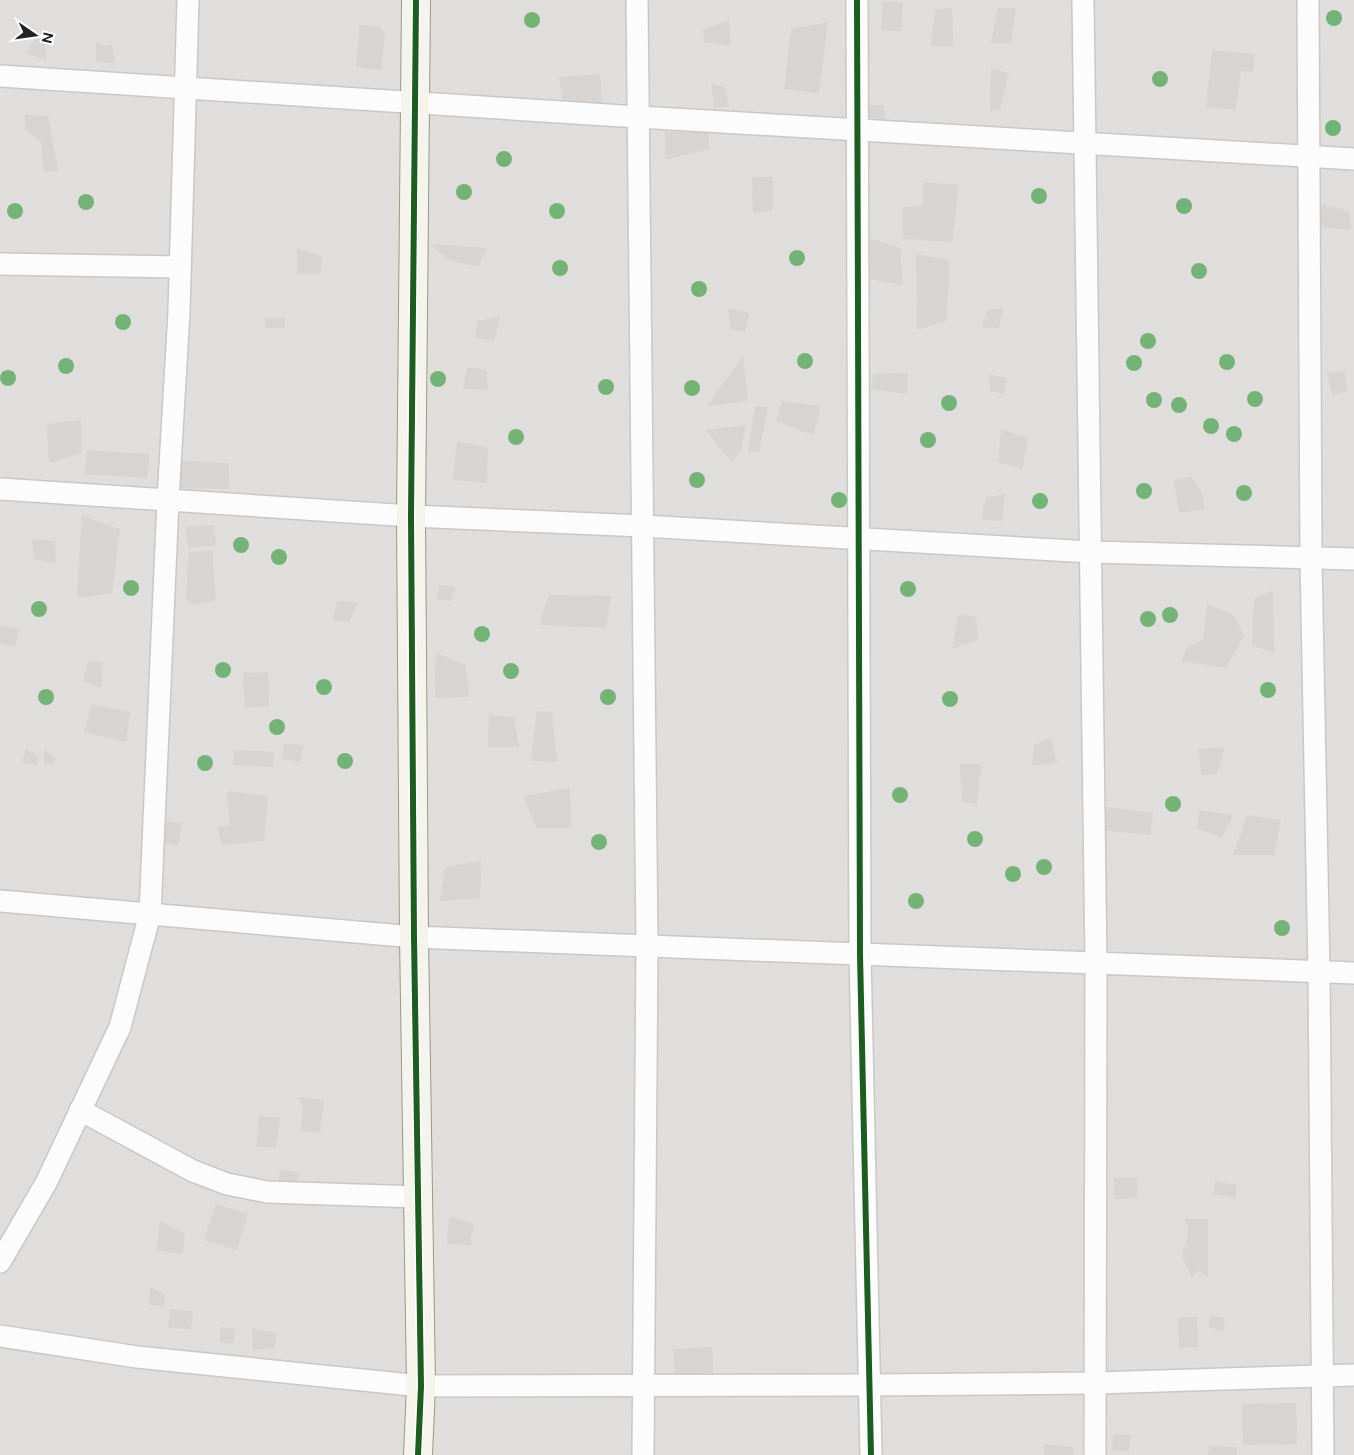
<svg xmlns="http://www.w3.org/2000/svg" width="1354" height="1455" font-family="Figtree,sans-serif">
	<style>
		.residential { fill: #dfdedc }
		.building { fill: #d7d4d2 }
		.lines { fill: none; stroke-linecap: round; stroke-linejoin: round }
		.street-casing { stroke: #c9c8c7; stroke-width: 24 }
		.secondary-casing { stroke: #999a82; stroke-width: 30 }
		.street { stroke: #fdfcfc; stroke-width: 21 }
		.secondary { stroke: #f4f4ed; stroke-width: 28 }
		.cycleway-casing { stroke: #fff; stroke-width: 9 }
		.cycleway { stroke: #1b5e20; stroke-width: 6 }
		.tree { fill: #73b476 }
	</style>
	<rect width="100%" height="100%" fill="#f0eeeb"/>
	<!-- residential -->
	<rect class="residential" x="0" y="0" width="1354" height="1455"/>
	<!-- building -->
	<g class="building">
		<polygon points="883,2 903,2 901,31 881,30"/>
		<polygon points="952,8 953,47 931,46 935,10"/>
		<polygon points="998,8 1016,8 1011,43 991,43"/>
		<polygon points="729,20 731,46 705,42 703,30"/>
		<polygon points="828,22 819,93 784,89 791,29"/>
		<polygon points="360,25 380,27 385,34 381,70 356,67"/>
		<polygon points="35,39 45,40 46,60 26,53"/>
		<polygon points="96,42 104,46 112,45 115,63 96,62"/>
		<polygon points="1212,50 1255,54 1253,72 1241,71 1236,110 1206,107"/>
		<polygon points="991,68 1009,73 1000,109 990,111"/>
		<polygon points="600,74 602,103 563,104 559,77"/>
		<polygon points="711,83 726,88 729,107 714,107"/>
		<polygon points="883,105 887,120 861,116 869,106"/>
		<polygon points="25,115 48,116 58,171 44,172 41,142 25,129"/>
		<polygon points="665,132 709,132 709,149 665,160"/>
		<polygon points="752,177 773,177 772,211 753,213"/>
		<polygon points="924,182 959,185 952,242 903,239 903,207 923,206"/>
		<polygon points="1322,204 1349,211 1351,230 1319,227"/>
		<polygon points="868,238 900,248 903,285 870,279"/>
		<polygon points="430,244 487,248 478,267 449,260"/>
		<polygon points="297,248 322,256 321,274 297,274"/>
		<polygon points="916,254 949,260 947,320 917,330"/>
		<polygon points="728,308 749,313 745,332 730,329"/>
		<polygon points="1003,308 999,328 982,328 987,310"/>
		<polygon points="500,317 494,341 475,338 477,321"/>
		<rect x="265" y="318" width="20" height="10"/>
		<polygon points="743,356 748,401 707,406"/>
		<polygon points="467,367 486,370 488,390 463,389"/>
		<polygon points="1345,371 1347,391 1332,395 1327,373"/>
		<polygon points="908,373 907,394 871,389 873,374"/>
		<polygon points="989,374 1007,378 1004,394 990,391"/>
		<polygon points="782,401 821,406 813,435 776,421"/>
		<polygon points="755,406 768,407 759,452 748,452"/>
		<polygon points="81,420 81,453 49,463 47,424"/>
		<polygon points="746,425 741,451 731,462 706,430"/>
		<polygon points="1001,429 1028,438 1022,469 998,462"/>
		<polygon points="457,441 488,448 487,483 453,480"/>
		<polygon points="87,450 149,454 147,478 85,474"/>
		<polygon points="181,461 229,463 228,489 180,488"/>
		<polygon points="1191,477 1202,493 1205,509 1179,513 1174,480"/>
		<polygon points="1005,494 1002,521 981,519 986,497"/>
		<polygon points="82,516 120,529 112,593 77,598"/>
		<polygon points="214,525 216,545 188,548 186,527"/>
		<polygon points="32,539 55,541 56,563 34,559"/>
		<polygon points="212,550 216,600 193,605 186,598 189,552"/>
		<polygon points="440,585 455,587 451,601 436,599"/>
		<polygon points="1273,590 1274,653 1252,645 1254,599"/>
		<polygon points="549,595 611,596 606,628 539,625"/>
		<polygon points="337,601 358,602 349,622 333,620"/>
		<polygon points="1207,604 1234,615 1244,636 1226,668 1181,661 1186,649 1203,639"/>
		<polygon points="958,614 976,617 978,640 952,649"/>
		<polygon points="0,625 19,629 15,647 0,643"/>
		<polygon points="436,653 466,665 469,697 435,698"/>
		<polygon points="89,661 103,662 101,688 83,681"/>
		<polygon points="268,672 269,706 245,708 243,673"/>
		<polygon points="92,704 130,712 126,742 84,732"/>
		<polygon points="537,711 552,712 557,762 531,761"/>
		<polygon points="489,715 514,717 519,747 488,747"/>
		<polygon points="1051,737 1057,763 1032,766 1034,745"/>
		<polygon points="284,744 304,745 300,762 282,759"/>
		<polygon points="1225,747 1217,774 1202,775 1198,749"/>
		<polygon points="26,749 37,755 38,765 22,763"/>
		<polygon points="44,749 56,759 52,765 44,763"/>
		<polygon points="234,750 274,752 273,767 233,765"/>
		<polygon points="960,764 981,764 977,804 962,802"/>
		<polygon points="570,788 571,828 536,828 524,796"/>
		<polygon points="227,791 268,796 264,841 221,845 218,827 230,825"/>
		<polygon points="1107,807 1153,813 1150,835 1103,830"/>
		<polygon points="1199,810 1234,815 1222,837 1197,829"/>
		<polygon points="1247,815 1281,820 1274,855 1233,855"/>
		<polygon points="167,821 182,823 178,846 163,843"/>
		<polygon points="481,861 480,898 440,901 445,867"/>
		<polygon points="298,1097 324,1100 320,1133 301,1131 303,1109"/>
		<polygon points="259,1116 280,1118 276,1148 256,1146"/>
		<polygon points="281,1169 299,1173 296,1185 278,1180"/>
		<polygon points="1114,1178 1137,1178 1137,1198 1115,1199"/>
		<polygon points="1215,1181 1237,1185 1235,1198 1213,1194"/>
		<polygon points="216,1204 248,1214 237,1250 204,1240"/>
		<polygon points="449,1216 475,1224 470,1239 473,1245 447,1244"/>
		<polygon points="1184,1219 1208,1219 1208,1277 1197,1270 1192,1278 1182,1256 1189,1230"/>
		<polygon points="160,1221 185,1234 182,1254 156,1250"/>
		<polygon points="150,1287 165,1295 164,1306 149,1305"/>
		<polygon points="170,1309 193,1311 191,1329 168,1328"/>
		<polygon points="1210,1316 1225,1318 1223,1332 1208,1326"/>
		<polygon points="1197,1317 1198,1347 1179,1348 1178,1318"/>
		<polygon points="221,1327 235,1329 233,1344 219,1342"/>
		<polygon points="252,1329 277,1333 274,1348 253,1350"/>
		<polygon points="712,1347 713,1373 675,1375 673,1349"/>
		<polygon points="1296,1403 1297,1444 1243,1445 1242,1404"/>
		<polygon points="1113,1434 1131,1435 1129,1451 1112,1450"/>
		<polygon points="1043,1444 1073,1447 1073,1455 1045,1455"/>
		<polygon points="1209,1446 1237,1447 1237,1455 1208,1455"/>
	</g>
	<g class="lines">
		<defs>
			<g id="street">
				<polyline points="637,0 647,945 643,1455"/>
				<polyline points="857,0 860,954 871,1455"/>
				<polyline points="1083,0 1096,963 1095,1455"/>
				<polyline points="1308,0 1311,558 1319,972 1323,1455"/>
				<polyline points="0,76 638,117 1354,159"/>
				<polyline points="0,264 180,267"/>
				<polyline points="0,489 411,516 643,526 1091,552 1354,559"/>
				<polyline points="0,901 414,937 1354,973"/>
				<polyline points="80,1110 193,1171 227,1184 267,1192 418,1197"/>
				<polyline points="0,1262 46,1183 120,1027 150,914 168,500 179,312 188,0"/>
				<polyline points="0,1336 137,1357 421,1386 870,1385 1096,1383 1354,1375"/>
			</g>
			<polyline id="secondary" points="416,0 411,516 414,937 421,1386 418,1455"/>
		</defs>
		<!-- street casing -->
		<use href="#street" class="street-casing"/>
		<!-- secondary casing -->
		<use href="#secondary" class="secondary-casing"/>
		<!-- street -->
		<use href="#street" class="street"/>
		<!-- secondary -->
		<use href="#secondary" class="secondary"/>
		<defs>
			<g id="cycleway">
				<polyline points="416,0 411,516 414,937 421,1386 418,1455"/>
				<polyline points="857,0 860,954 871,1455"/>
			</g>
		</defs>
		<!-- cycleway casing -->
		<use href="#cycleway" class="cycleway-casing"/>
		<!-- cycleway -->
		<use href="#cycleway" class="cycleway"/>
	</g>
	<!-- trees -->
	<g class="tree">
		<circle cx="1334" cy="18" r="8"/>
		<circle cx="532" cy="20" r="8"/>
		<circle cx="1160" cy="79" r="8"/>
		<circle cx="1333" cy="128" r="8"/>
		<circle cx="504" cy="159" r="8"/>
		<circle cx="464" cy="192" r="8"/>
		<circle cx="1039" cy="196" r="8"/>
		<circle cx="86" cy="202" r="8"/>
		<circle cx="1184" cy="206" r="8"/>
		<circle cx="15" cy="211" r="8"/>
		<circle cx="557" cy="211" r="8"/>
		<circle cx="797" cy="258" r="8"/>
		<circle cx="560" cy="268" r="8"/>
		<circle cx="1199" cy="271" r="8"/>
		<circle cx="699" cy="289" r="8"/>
		<circle cx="123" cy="322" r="8"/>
		<circle cx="1148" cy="341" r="8"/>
		<circle cx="805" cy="361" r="8"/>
		<circle cx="1227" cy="362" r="8"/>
		<circle cx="1134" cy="363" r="8"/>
		<circle cx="66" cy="366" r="8"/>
		<circle cx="8" cy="378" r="8"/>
		<circle cx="438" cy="379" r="8"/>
		<circle cx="606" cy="387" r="8"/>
		<circle cx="692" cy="388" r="8"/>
		<circle cx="1255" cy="399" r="8"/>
		<circle cx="1154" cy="400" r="8"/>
		<circle cx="949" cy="403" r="8"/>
		<circle cx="1179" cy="405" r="8"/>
		<circle cx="1211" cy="426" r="8"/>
		<circle cx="1234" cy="434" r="8"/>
		<circle cx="516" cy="437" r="8"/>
		<circle cx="928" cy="440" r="8"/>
		<circle cx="697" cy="480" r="8"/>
		<circle cx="1144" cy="491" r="8"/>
		<circle cx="1244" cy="493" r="8"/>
		<circle cx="839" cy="500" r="8"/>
		<circle cx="1040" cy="501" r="8"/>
		<circle cx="241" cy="545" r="8"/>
		<circle cx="279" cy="557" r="8"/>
		<circle cx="131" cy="588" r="8"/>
		<circle cx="908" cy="589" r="8"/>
		<circle cx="39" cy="609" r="8"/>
		<circle cx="1170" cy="615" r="8"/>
		<circle cx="1148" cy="619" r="8"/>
		<circle cx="482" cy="634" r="8"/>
		<circle cx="223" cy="670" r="8"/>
		<circle cx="511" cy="671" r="8"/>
		<circle cx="324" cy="687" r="8"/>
		<circle cx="1268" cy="690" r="8"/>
		<circle cx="46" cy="697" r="8"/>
		<circle cx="608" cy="697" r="8"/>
		<circle cx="950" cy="699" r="8"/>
		<circle cx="277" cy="727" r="8"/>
		<circle cx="345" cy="761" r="8"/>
		<circle cx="205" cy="763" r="8"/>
		<circle cx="900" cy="795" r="8"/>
		<circle cx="1173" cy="804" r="8"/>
		<circle cx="975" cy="839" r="8"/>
		<circle cx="599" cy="842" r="8"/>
		<circle cx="1044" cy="867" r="8"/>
		<circle cx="1013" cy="874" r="8"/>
		<circle cx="916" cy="901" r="8"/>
		<circle cx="1282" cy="928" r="8"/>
	</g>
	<!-- north arrow -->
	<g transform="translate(35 35) rotate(103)" stroke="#ffffff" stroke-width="4" paint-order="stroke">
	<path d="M0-4L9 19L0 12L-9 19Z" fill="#222222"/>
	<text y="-8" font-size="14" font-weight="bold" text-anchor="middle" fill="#222222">N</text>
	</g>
</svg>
